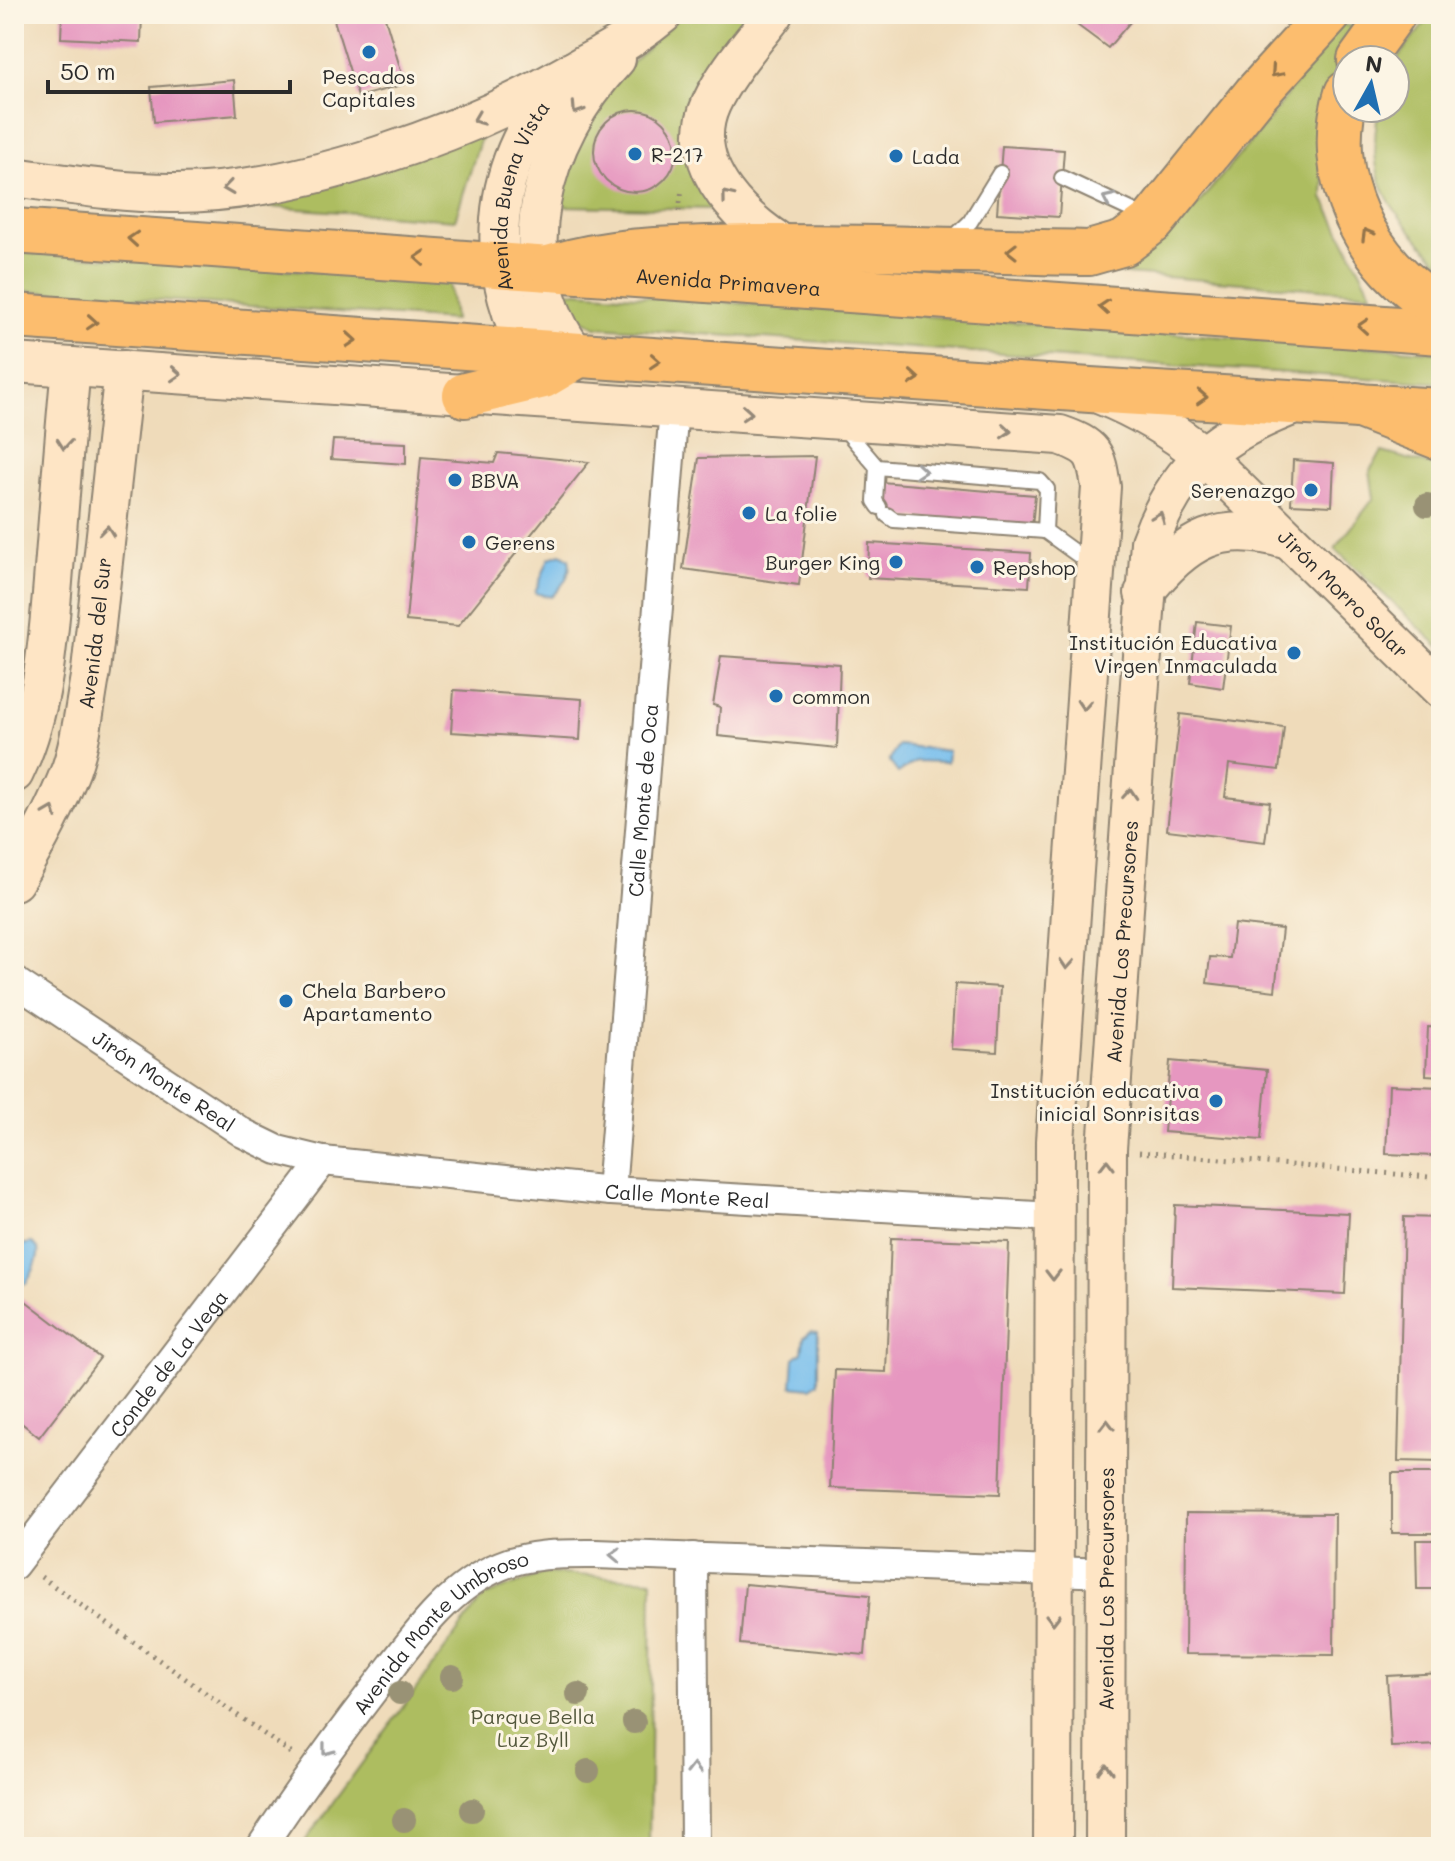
<svg xmlns="http://www.w3.org/2000/svg" width="1455" height="1861" font-family="Mali,sans-serif">
	<style>
		.green { fill: #adbd60; stroke: #6c7446; stroke-width: 2 }
		.water { fill: #74bded; stroke: #50748c; stroke-width: 2 }
		.building { fill: #e697c0 }
		.lines { fill: none; stroke-linecap: round; stroke-linejoin: round }
		.lane-casing { stroke: #8d8372; stroke-width: 18 }
		.street-casing { stroke: #8d8372; stroke-width: 32 }
		.secondary-casing { stroke: #8d8372; stroke-width: 42 }
		.primary-casing { stroke: #8d8372; stroke-width: 48 }
		.highway-casing { stroke: #8d8372; stroke-width: 48 }
		.path { stroke: #8d8372; stroke-width: 5; stroke-dasharray: 2 6; stroke-linecap: butt }
		.lane { stroke: #fff; stroke-width: 14 }
		.street { stroke: #fff; stroke-width: 28 }
		.secondary { stroke: #fee5c5; stroke-width: 38 }
		.primary { stroke: #fcbd6e; stroke-width: 44 }
		.highway { stroke: #fcbd6e; stroke-width: 44 }
		.tree { fill: #999274 }
		.oneway { stroke: #94744c }
		.oneway2 { stroke: #948878 }
		.oneway3 { stroke: #a0a0a0 }
		.poi-dot { fill: #1f6fb2; stroke: #fcf5e5; stroke-width: 3 }
		.labels { text-anchor: middle; dominant-baseline: central; stroke-width: 6; stroke-linejoin: round; paint-order: stroke }
		.poi-label { font-size: 20px; fill: #2b2b2b; stroke: #fcf5e5; text-anchor: start }
		.street-label { font-size: 20px; fill: #2b2b2b; stroke: #fcf5e5 }
		.park-label { font-size: 20px; fill: #52573b; stroke: #fcf5e5 }
	</style>
	<rect width="100%" height="100%" fill="#fcf5e5"/>
	<filter id="ink" filterUnits="userSpaceOnUse"><feTurbulence type="fractalNoise" baseFrequency=".0125" numOctaves="2"/><feDisplacementMap in="SourceGraphic" scale="16" xChannelSelector="R" yChannelSelector="G"/><feConvolveMatrix kernelMatrix="1 2 1 2 8 2 1 2 1" color-interpolation-filters="sRGB"/></filter>
	<filter id="wash" filterUnits="userSpaceOnUse"><feTurbulence type="fractalNoise" baseFrequency=".006" numOctaves="4" result="noise"/><feDisplacementMap in="SourceGraphic" scale="32" xChannelSelector="R" yChannelSelector="G"/><feGaussianBlur stdDeviation="1.8" result="paint"/><feColorMatrix in="noise" values="0 0 0 0 0 0 0 0 0 0 0 0 0 0 0 0 0 1.4 0 .05"/><feComposite in="paint" operator="in"/></filter>
	<g filter="url(#wash)">
		<rect width="100%" height="100%" fill="#efdbba"/>
		<!-- green -->
		<g class="green">
			<polygon points="682,14 752,14 691,100 693,162 714,209 561,206 568,151 604,89"/>
			<path d="M1432 14H1441V264C1392 210 1364 186 1379 108H1395V61Z"/>
			<polygon points="1338,24 1354,27 1326,98 1323,198 1372,293 1113,273 1161,242 1187,217 1269,120"/>
			<polygon points="482,134 455,220 242,205"/>
			<polygon points="14,252 449,280 454,320 14,290"/>
			<polygon points="564,291 1441,352 1441,383 596,327 572,313"/>
			<polygon points="1382,452 1441,468 1441,648 1335,549 1374,498 1370,470"/>
			<polygon points="544,1573 652,1580 649,1847 301,1847 483,1597"/>
		</g>
		<!-- water -->
		<g class="water">
			<path d="M561 554 569 559C573 573 561 588 551 597L535 593 549 558Z"/>
			<polygon points="898,745 948,751 947,762 916,761 898,773 889,761"/>
			<path d="M32 1243 38 1248C40 1260 32 1273 26 1284L14 1282V1246Z"/>
			<polygon points="811,1331 818,1332 818,1383 810,1388 792,1386 794,1358 802,1352 804,1337"/>
		</g>
		<g id="blocks">
			<!-- building -->
			<g class="building">
				<polygon points="62,14 142,14 141,42 61,38"/>
				<polygon points="356,14 384,14 405,84 358,97 334,20"/>
				<polygon points="1081,14 1137,14 1108,48 1077,25"/>
				<polygon points="234,80 237,115 154,122 151,87"/>
				<circle cx="635" cy="151" r="41"/>
				<polygon points="1002,146 1064,150 1059,217 997,213"/>
				<polygon points="333,440 406,443 406,464 331,459"/>
				<polygon points="498,453 589,462 458,626 406,621 421,457 494,463"/>
				<polygon points="815,456 799,585 683,569 699,458"/>
				<polygon points="1293,460 1334,463 1332,506 1291,504"/>
				<polygon points="881,482 1035,495 1032,527 878,515"/>
				<polygon points="869,543 1031,553 1029,587 868,578"/>
				<polygon points="1197,622 1231,626 1223,688 1190,683"/>
				<polygon points="721,656 840,664 837,748 718,736 720,707 713,705"/>
				<polygon points="454,690 582,699 580,740 451,732"/>
				<polygon points="1180,714 1284,727 1279,770 1229,764 1225,797 1270,802 1265,842 1167,830"/>
				<polygon points="1234,924 1282,929 1275,991 1207,983 1210,957 1230,958"/>
				<polygon points="955,984 1000,987 997,1052 951,1049"/>
				<polygon points="1428,1027 1441,1028 1441,1076 1426,1075"/>
				<polygon points="1170,1061 1267,1070 1261,1140 1164,1132"/>
				<polygon points="1389,1085 1441,1087 1441,1122 1436,1121 1435,1156 1386,1154"/>
				<polygon points="1175,1205 1349,1213 1345,1294 1172,1287"/>
				<polygon points="1404,1217 1441,1218 1441,1462 1398,1461"/>
				<polygon points="891,1238 1009,1242 1000,1494 830,1488 835,1370 886,1372"/>
				<polygon points="14,1292 100,1358 39,1437 14,1417"/>
				<rect x="1392" y="1473" width="49" height="60"/>
				<polygon points="1186,1513 1335,1514 1334,1655 1185,1654"/>
				<polygon points="1416,1540 1441,1540 1441,1589 1417,1589"/>
				<polygon points="745,1584 870,1595 865,1655 740,1644"/>
				<polygon points="1441,1673 1441,1745 1391,1747 1387,1676"/>
			</g>
		</g>
	</g>
	<g filter="url(#ink)">
		<use href="#blocks" fill-opacity="0" stroke="#8d8372" stroke-width="2"/>
		<g class="lines">
			<defs>
				<g id="lane">
					<polyline points="1062,178 1146,217"/>
					<polyline points="951,240 970,222 1000,173"/>
					<polyline points="842,426 877,467 1040,481 1047,489 1045,531 1092,565"/>
					<polyline points="877,467 875,501 879,507"/>
					<polyline points="887,515 894,520 1045,531"/>
				</g>
				<g id="street">
					<path id="s1" d="M14 981 243 1133 278 1150 323 1161 611 1191 1053 1217"/>
					<path id="s2" d="M611 1191 674 408"/>
					<polyline points="693,1557 695,1847"/>
					<path id="s3" d="M14 1565 323 1161"/>
					<path id="s4" d="M261 1847C297 1792 335 1740 375 1688 410 1643 445 1589 500 1566 531 1553 564 1554 596 1554L1107 1573"/>
				</g>
				<g id="secondary">
					<path d="M774 14C752 43 726 71 711 104 682 168 748 227 798 253"/>
					<path d="M14 177C66 184 120 193 172 193 297 194 466 133 573 71"/>
					<path d="M577 356C505 263 540 139 616 59"/>
					<path d="M14 363 1060 435C1094 447 1096 453 1101 487L1055 1141 1053 1847"/>
					<path id="s5" d="M542 374C478 278 485 155 570 74 579 66 592 61 602 55 624 43 644 30 663 14"/>
					<path id="s6" d="M1101 395C1139 410 1170 429 1203 455L1441 689"/>
					<path d="M1144 593C1186 538 1221 520 1289 540"/>
					<path d="M14 773C46 708 49 628 55 557 60 493 65 430 71 367"/>
					<path id="s7" d="M14 881C36 845 56 808 71 769 82 738 85 703 91 671L124 370"/>
					<path id="s8" d="M1105 1847 1107 1149 1150 542C1178 463 1224 431 1300 403"/>
				</g>
				<g id="primary">
					<path id="s9" d="M14 231 1441 332"/>
					<polyline points="14,316 1090,390 1441,411"/>
					<polyline points="465,395 543,376 575,357"/>
				</g>
				<g id="highway">
					<polyline points="1360,60 1393,14"/>
					<path d="M1347 93C1321 174 1367 269 1441 307"/>
					<path d="M552 267C618 247 683 249 752 247 864 246 977 251 1089 253L1124 243 1153 221 1255 95 1329 14"/>
					<polyline points="1357,405 1441,438"/>
				</g>
			</defs>
			<!-- lane casing -->
			<use href="#lane" class="lane-casing"/>
			<!-- street casing -->
			<use href="#street" class="street-casing"/>
			<!-- secondary casing -->
			<use href="#secondary" class="secondary-casing"/>
			<!-- primary casing -->
			<use href="#primary" class="primary-casing"/>
			<!-- highway casing -->
			<use href="#highway" class="highway-casing"/>
			<!-- path -->
			<g class="path">
				<polyline points="679,211 682,189"/>
				<polyline points="1139,1152 1441,1178"/>
				<polyline points="41,1577 291,1753"/>
			</g>
			<!-- lane -->
			<use href="#lane" class="lane"/>
			<!-- street -->
			<use href="#street" class="street"/>
			<!-- secondary -->
			<use href="#secondary" class="secondary"/>
			<!-- primary -->
			<use href="#primary" class="primary"/>
			<!-- highway -->
			<use href="#highway" class="highway"/>
		</g>
		<!-- trees -->
		<g class="tree">
			<circle cx="1427" cy="505" r="12"/>
			<circle cx="452" cy="1677" r="12"/>
			<circle cx="400" cy="1693" r="12"/>
			<circle cx="578" cy="1694" r="12"/>
			<circle cx="634" cy="1722" r="12"/>
			<circle cx="588" cy="1771" r="12"/>
			<circle cx="472" cy="1810" r="12"/>
			<circle cx="404" cy="1820" r="12"/>
		</g>
		<!-- one-way arrows -->
		<defs><path id="oneway-chevron" d="M-2-3.5L2.5 0L-2 3.5" fill="none" stroke-width="1.6" stroke-linecap="round" stroke-linejoin="round" transform="scale(2)"/></defs>
		<g class="oneway">
			<use href="#oneway-chevron" transform="translate(1276 72) rotate(132)"/>
			<use href="#oneway-chevron" transform="translate(1367 234) rotate(-120)"/>
			<use href="#oneway-chevron" transform="translate(133 239) rotate(-176)"/>
			<use href="#oneway-chevron" transform="translate(1012 251) rotate(-179)"/>
			<use href="#oneway-chevron" transform="translate(420 258) rotate(-176)"/>
			<use href="#oneway-chevron" transform="translate(1104 307) rotate(-176)"/>
			<use href="#oneway-chevron" transform="translate(92 322) rotate(4)"/>
			<use href="#oneway-chevron" transform="translate(1363 326) rotate(-176)"/>
			<use href="#oneway-chevron" transform="translate(351 340) rotate(4)"/>
			<use href="#oneway-chevron" transform="translate(655 361) rotate(4)"/>
			<use href="#oneway-chevron" transform="translate(914 378) rotate(4)"/>
			<use href="#oneway-chevron" transform="translate(1202 397) rotate(3)"/>
		</g>
		<g class="oneway2">
			<use href="#oneway-chevron" transform="translate(577 109) rotate(123)"/>
			<use href="#oneway-chevron" transform="translate(478 119) rotate(158)"/>
			<use href="#oneway-chevron" transform="translate(228 188) rotate(172)"/>
			<use href="#oneway-chevron" transform="translate(727 196) rotate(-129)"/>
			<use href="#oneway-chevron" transform="translate(176 374) rotate(4)"/>
			<use href="#oneway-chevron" transform="translate(747 413) rotate(4)"/>
			<use href="#oneway-chevron" transform="translate(1006 431) rotate(4)"/>
			<use href="#oneway-chevron" transform="translate(64 444) rotate(95)"/>
			<use href="#oneway-chevron" transform="translate(1159 517) rotate(-68)"/>
			<use href="#oneway-chevron" transform="translate(107 531) rotate(-84)"/>
			<use href="#oneway-chevron" transform="translate(1084 705) rotate(94)"/>
			<use href="#oneway-chevron" transform="translate(1130 794) rotate(-86)"/>
			<use href="#oneway-chevron" transform="translate(51 812) rotate(-68)"/>
			<use href="#oneway-chevron" transform="translate(1067 964) rotate(94)"/>
			<use href="#oneway-chevron" transform="translate(1107 1165) rotate(-90)"/>
			<use href="#oneway-chevron" transform="translate(1053 1275) rotate(90)"/>
			<use href="#oneway-chevron" transform="translate(1107 1425) rotate(-90)"/>
			<use href="#oneway-chevron" transform="translate(1053 1619) rotate(90)"/>
			<use href="#oneway-chevron" transform="translate(1106 1769) rotate(-90)"/>
		</g>
		<g class="oneway3">
			<use href="#oneway-chevron" transform="translate(1108 199) rotate(-155)"/>
			<use href="#oneway-chevron" transform="translate(921 471) rotate(5)"/>
			<use href="#oneway-chevron" transform="translate(615 1555) rotate(-178)"/>
			<use href="#oneway-chevron" transform="translate(327 1750) rotate(128)"/>
			<use href="#oneway-chevron" transform="translate(694 1769) rotate(-90)"/>
		</g>
	</g>
	<!-- markers -->
	<g class="poi-dot">
		<circle cx="369" cy="52" r="8"/>
		<circle cx="635" cy="154" r="8"/>
		<circle cx="896" cy="156" r="8"/>
		<circle cx="455" cy="480" r="8"/>
		<circle cx="1311" cy="490" r="8"/>
		<circle cx="749" cy="513" r="8"/>
		<circle cx="469" cy="542" r="8"/>
		<circle cx="896" cy="562" r="8"/>
		<circle cx="977" cy="567" r="8"/>
		<circle cx="1294" cy="653" r="8"/>
		<circle cx="776" cy="696" r="8"/>
		<circle cx="286" cy="1001" r="8"/>
		<circle cx="1216" cy="1101" r="8"/>
	</g>
	<g class="labels">
		<!-- poi labels -->
		<g class="poi-label">
			<text x="369" y="76" text-anchor="middle">Pescados<tspan x="369" dy="23">Capitales</tspan></text>
			<text x="651" y="154">R-217</text>
			<text x="912" y="156">Lada</text>
			<text x="471" y="480">BBVA</text>
			<text x="1295" y="490" text-anchor="end">Serenazgo</text>
			<text x="765" y="513">La folie</text>
			<text x="485" y="542">Gerens</text>
			<text x="880" y="562" text-anchor="end">Burger King</text>
			<text x="993" y="567">Repshop</text>
			<text x="1278" y="642" text-anchor="end">Institución Educativa<tspan x="1278" dy="23">Virgen Inmaculada</tspan></text>
			<text x="792" y="696">common</text>
			<text x="302" y="990">Chela Barbero<tspan x="302" dy="23">Apartamento</tspan></text>
			<text x="1200" y="1090" text-anchor="end">Institución educativa<tspan x="1200" dy="23">inicial Sonrisitas</tspan></text>
		</g>
		<!-- street labels -->
		<g class="street-label">
			<text stroke="none"><textPath href="#s5" startOffset="190">Avenida Buena Vista</textPath></text>
			<text stroke="none"><textPath href="#s9" startOffset="716">Avenida Primavera</textPath></text>
			<text stroke="none"><textPath href="#s6" startOffset="316">Jirón Morro Solar</textPath></text>
			<text stroke="none"><textPath href="#s7" startOffset="264">Avenida del Sur</textPath></text>
			<text stroke="none"><textPath href="#s2" startOffset="392">Calle Monte de Oca</textPath></text>
			<text stroke="none"><textPath href="#s8" startOffset="906">Avenida Los Precursores</textPath></text>
			<text stroke="none"><textPath href="#s1" startOffset="180">Jirón Monte Real</textPath></text>
			<text stroke="none"><textPath href="#s1" startOffset="726">Calle Monte Real</textPath></text>
			<text stroke="none"><textPath href="#s3" startOffset="254">Conde de La Vega</textPath></text>
			<text stroke="none"><textPath href="#s8" startOffset="258">Avenida Los Precursores</textPath></text>
			<text stroke="none"><textPath href="#s4" startOffset="284">Avenida Monte Umbroso</textPath></text>
		</g>
		<!-- park labels -->
		<g class="park-label">
			<text x="533" y="1716">Parque Bella<tspan x="533" dy="23">Luz Byll</tspan></text>
		</g>
	</g>
	<!-- margin -->
	<rect width="1455" height="1861" fill="none" stroke="#fcf5e5" stroke-width="48"/>
	<!-- north arrow -->
	<g transform="translate(1371 84) rotate(8)"><circle r="38" fill="#fcf5e5" stroke="#a8a49b" stroke-width="2"/>
	<path d="M0-6L14 30L0 20L-14 30Z" fill="#1f6fb2"/>
	<text y="-12" font-size="22" font-weight="bold" text-anchor="middle" fill="#2b2b2b">N</text>
	</g>
	<!-- scale -->
	<path d="M48 80v12h242v-12" fill="none" stroke="#2b2b2b" stroke-width="4"/>
	<text x="60" y="80" font-size="24" fill="#2b2b2b" stroke="#fcf5e5" stroke-width="6" paint-order="stroke">50 m</text>
</svg>
